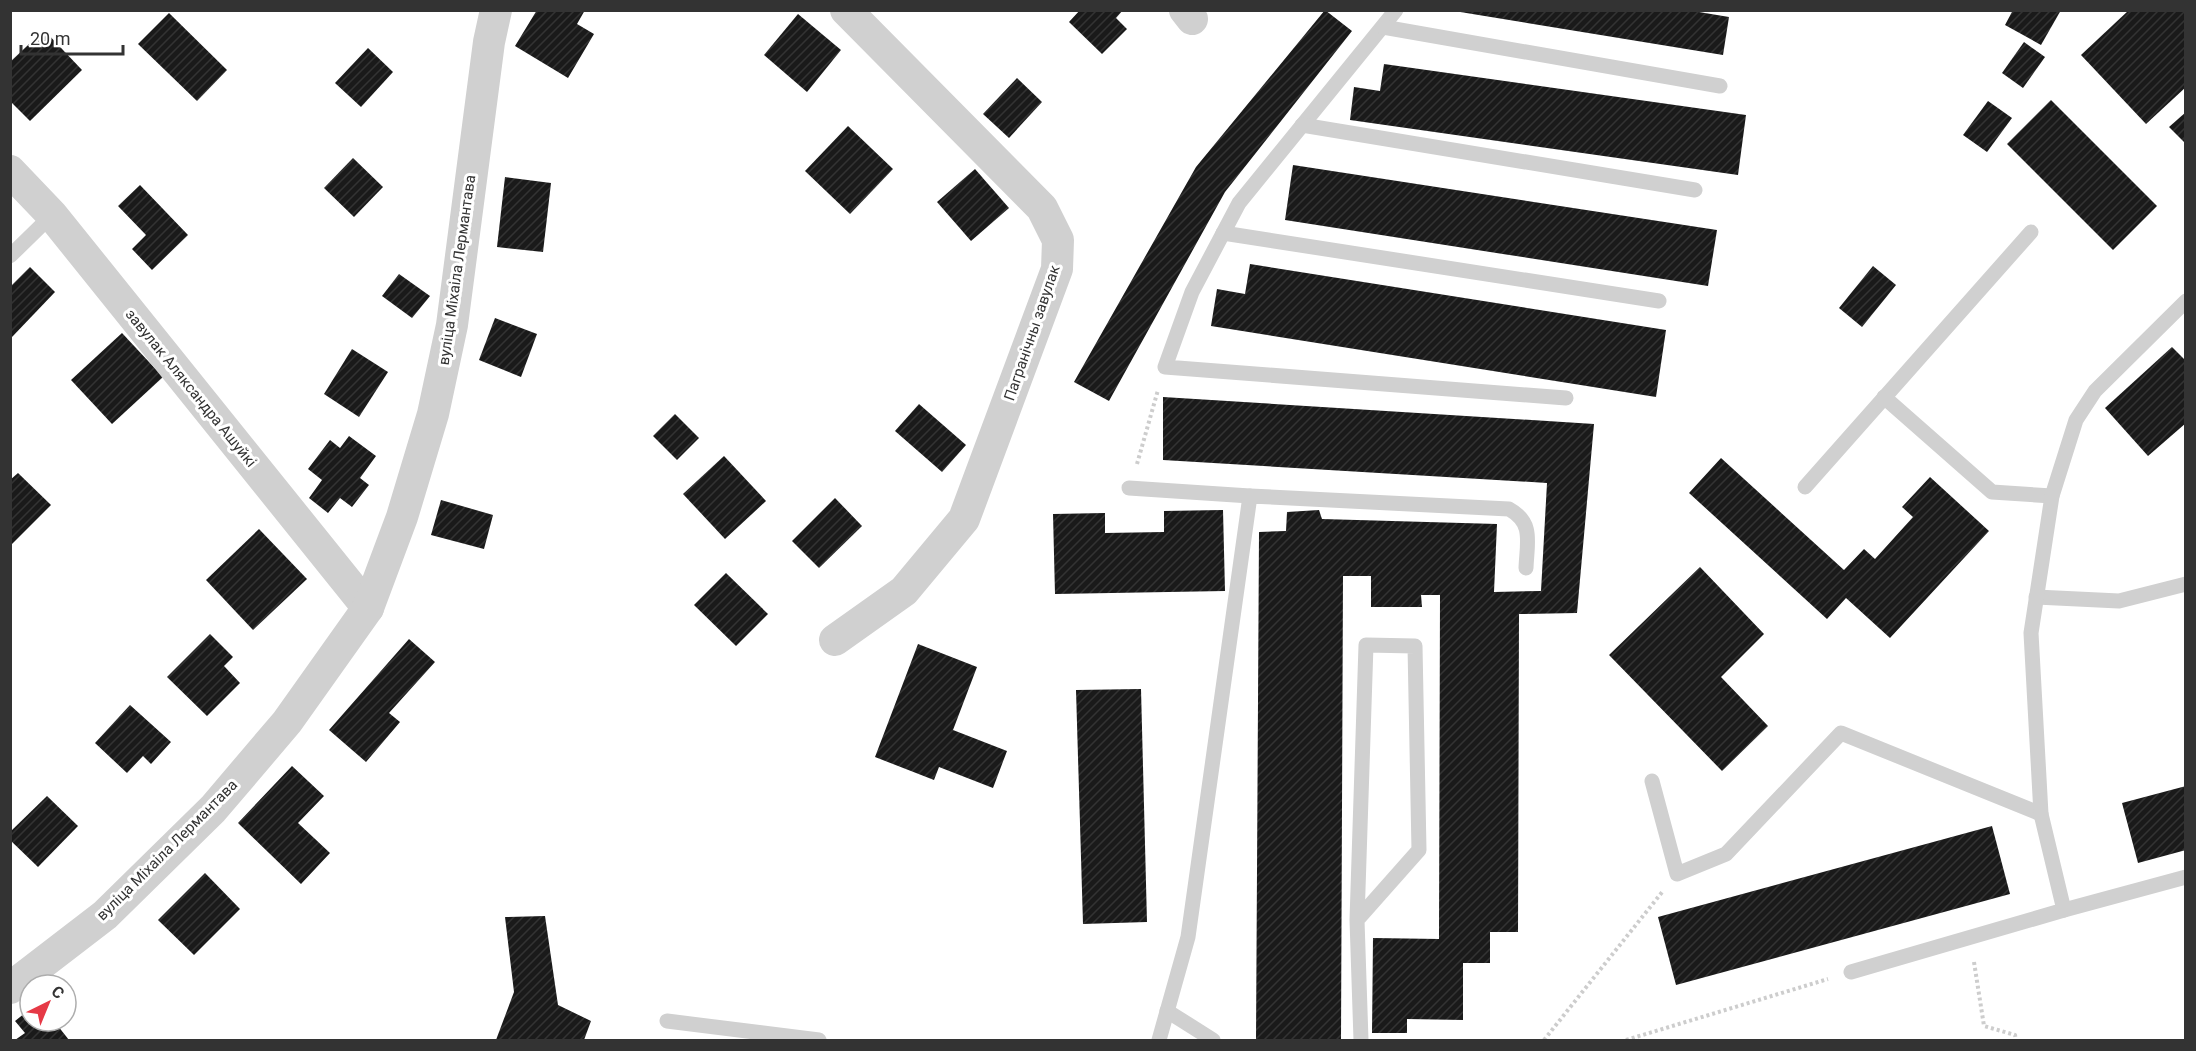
<svg xmlns="http://www.w3.org/2000/svg" width="2196" height="1051" font-family="Roboto,sans-serif">
	<style>
		.building { fill: url(#building-hatch) }
		.lines { fill: none; stroke-linecap: round; stroke-linejoin: round }
		.path { stroke: #cdcdcd; stroke-width: 4; stroke-dasharray: 3 3; stroke-linecap: butt }
		.lane { stroke: #d0d0d0; stroke-width: 15 }
		.street { stroke: #d0d0d0; stroke-width: 32 }
		.labels { text-anchor: middle; dominant-baseline: central; stroke-width: 6; stroke-linejoin: round; paint-order: stroke }
		.street-label { font-size: 15px; fill: #333; stroke: #fff }
	</style>
	<defs>
		<pattern id="building-hatch" width="6" height="6" patternUnits="userSpaceOnUse" patternTransform="scale(1.5)"><rect width="6" height="6" fill="#1a1a1a"/><path d="M-1 1l2-2M0 6l6-6M5 7l2-2" fill="none" stroke="#333"/></pattern>
	</defs>
	<rect width="100%" height="100%" fill="#fff"/>
	<!-- building -->
	<g class="building">
		<polygon points="537,10 585,10 577,24 594,34 568,78 515,46"/>
		<polygon points="1080,10 1123,10 1116,18 1127,29 1102,54 1069,22"/>
		<polygon points="1325,10 1352,31 1225,192 1109,401 1074,382 1196,167"/>
		<polygon points="1448,10 1687,10 1729,17 1723,55"/>
		<polygon points="2013,10 2061,10 2041,45 2005,25"/>
		<polygon points="2129,10 2186,10 2186,87 2146,124 2081,55"/>
		<polygon points="169,13 227,70 197,101 138,44"/>
		<polygon points="798,14 841,50 807,92 764,55"/>
		<polygon points="44,30 82,70 30,121 10,101 10,62"/>
		<polygon points="2024,42 2045,57 2023,88 2002,73"/>
		<polygon points="368,48 393,72 361,107 335,83"/>
		<polygon points="1384,64 1746,115 1738,175 1350,120 1354,87 1380,91"/>
		<polygon points="1017,78 1042,102 1009,138 983,114"/>
		<polygon points="2051,100 2157,206 2113,250 2007,144"/>
		<polygon points="1988,101 2012,118 1987,152 1963,135"/>
		<polygon points="2186,112 2186,144 2169,127"/>
		<polygon points="848,126 893,169 850,214 805,171"/>
		<polygon points="353,158 383,187 354,217 324,188"/>
		<polygon points="1293,165 1717,230 1708,286 1285,220"/>
		<polygon points="975,169 1009,208 971,241 937,202"/>
		<polygon points="505,177 551,183 543,252 497,247"/>
		<polygon points="140,185 188,235 152,270 132,249 146,235 118,206"/>
		<polygon points="1250,264 1666,330 1656,397 1211,326 1217,289 1245,294"/>
		<polygon points="1873,266 1896,285 1862,327 1839,308"/>
		<polygon points="30,267 55,292 12,337 10,335 10,287"/>
		<polygon points="399,274 430,296 412,318 382,296"/>
		<polygon points="495,318 537,334 521,377 479,360"/>
		<polygon points="122,333 163,377 112,424 71,380"/>
		<polygon points="2172,347 2186,361 2186,423 2148,456 2105,408"/>
		<polygon points="352,349 388,372 359,417 324,394"/>
		<polygon points="1163,397 1594,424 1577,613 1519,614 1518,932 1490,932 1490,963 1463,963 1463,1020 1407,1019 1407,1033 1372,1033 1373,938 1439,939 1440,595 1421,595 1422,607 1371,607 1371,576 1343,576 1341,1040 1256,1040 1259,532 1286,531 1287,512 1319,510 1322,519 1497,524 1494,592 1541,591 1547,483 1163,460"/>
		<polygon points="919,404 966,445 942,472 895,431"/>
		<polygon points="675,414 699,438 677,460 653,436"/>
		<polygon points="349,436 376,456 360,478 369,485 352,507 340,498 328,513 309,498 322,480 308,469 330,440 340,448"/>
		<polygon points="724,456 766,501 725,539 683,494"/>
		<polygon points="1721,458 1844,570 1864,549 1875,559 1913,517 1902,507 1930,477 1989,531 1890,638 1846,598 1827,619 1689,493"/>
		<polygon points="18,473 51,505 10,546 10,480"/>
		<polygon points="835,498 862,526 819,568 792,541"/>
		<polygon points="441,500 493,515 484,549 431,535"/>
		<polygon points="1223,510 1225,591 1055,594 1053,514 1105,513 1105,533 1164,532 1164,511"/>
		<polygon points="259,529 307,579 253,630 206,580"/>
		<polygon points="1700,567 1764,634 1721,677 1768,726 1722,771 1609,655"/>
		<polygon points="726,573 768,614 736,646 694,605"/>
		<polygon points="210,634 233,657 224,666 240,683 207,716 167,677"/>
		<polygon points="409,639 435,662 389,713 400,722 366,762 329,730"/>
		<polygon points="918,644 977,667 953,730 1007,751 993,788 939,767 934,780 875,757"/>
		<polygon points="1141,689 1147,922 1083,924 1076,690"/>
		<polygon points="130,705 171,742 151,764 143,756 127,773 95,743"/>
		<polygon points="292,766 324,796 298,823 330,853 301,884 238,823"/>
		<polygon points="2186,786 2186,850 2138,863 2122,803"/>
		<polygon points="47,796 78,826 38,867 10,840 10,832"/>
		<polygon points="1992,826 2010,894 1676,985 1658,917"/>
		<polygon points="205,873 240,909 194,955 158,920"/>
		<polygon points="545,916 558,1005 591,1021 584,1040 496,1040 514,992 505,917"/>
		<polygon points="30,1009 30,1021 54,1021 69,1040 15,1040 25,1033 15,1021"/>
	</g>
	<g class="lines">
		<!-- path -->
		<g class="path">
			<polyline points="1137,464 1158,390"/>
			<polyline points="1974,962 1984,1026 2015,1035 2016,1040"/>
			<polyline points="1544,1040 1663,891"/>
			<polyline points="1626,1040 1828,979"/>
		</g>
		<!-- lane -->
		<g class="lane">
			<polyline points="1396,10 1239,203 1192,292 1165,367 1566,398"/>
			<polyline points="1383,27 1720,86"/>
			<polyline points="1302,125 1695,190"/>
			<polyline points="1223,233 1659,301"/>
			<polyline points="10,256 52,215"/>
			<polyline points="1884,397 1992,492 2052,496"/>
			<polyline points="1805,487 2031,232"/>
			<polyline points="1129,488 1250,496"/>
			<polyline points="2036,597 2119,601 2186,584"/>
			<polyline points="1652,781 1677,874 1726,854 1841,733 2041,814"/>
			<polyline points="2064,910 2186,877"/>
			<polyline points="1357,920 1419,850 1415,646 1366,645 1357,920 1361,1040"/>
			<polyline points="1851,972 2064,910 2041,814 2031,633 2052,496 2076,420 2095,391 2186,301"/>
			<polyline points="1167,1011 1213,1040"/>
			<polyline points="667,1021 819,1040"/>
			<path d="M1159 1040 1188 937 1250 496 1509 509C1534 523 1527 542 1526 568"/>
		</g>
		<!-- street -->
		<g class="street">
			<polyline points="1185,10 1192,19"/>
			<polyline points="10,171 52,215 368,608"/>
			<polyline points="835,640 904,591 964,519 1057,269 1058,240 1042,208 846,10"/>
			<polyline points="10,988 105,915 213,809 287,722 368,608 402,517 433,414 452,325 489,42 496,10"/>
		</g>
	</g>
	<g class="labels">
		<!-- street labels -->
		<g class="street-label">
			<text transform="translate(457 270) rotate(-82)">вуліца Міхаіла Лермантава</text>
			<text transform="translate(1032 333) rotate(-71)">Пагранічны завулак</text>
			<text transform="translate(191 388) rotate(51)">завулак Аляксандра Ашуйкі</text>
			<text transform="translate(167 850) rotate(-45)">вуліца Міхаіла Лермантава</text>
		</g>
	</g>
	<!-- border -->
	<rect width="2196" height="1051" fill="none" stroke="#333333" stroke-width="24"/>
	<!-- north arrow -->
	<g transform="translate(48 1003) rotate(43)"><circle r="28" fill="#ffffff" stroke="#adadad" stroke-width="1.5"/>
	<path d="M0-4.5L10 22L0 15L-10 22Z" fill="#e63946"/>
	<text y="-9" font-size="16" font-weight="bold" text-anchor="middle" fill="#333333">С</text>
	</g>
	<!-- scale -->
	<path d="M21 45v9h102v-9" fill="none" stroke="#333333" stroke-width="3"/>
	<text x="30" y="45" font-size="18" fill="#333333" stroke="#ffffff" stroke-width="4.5" paint-order="stroke">20 m</text>
</svg>
